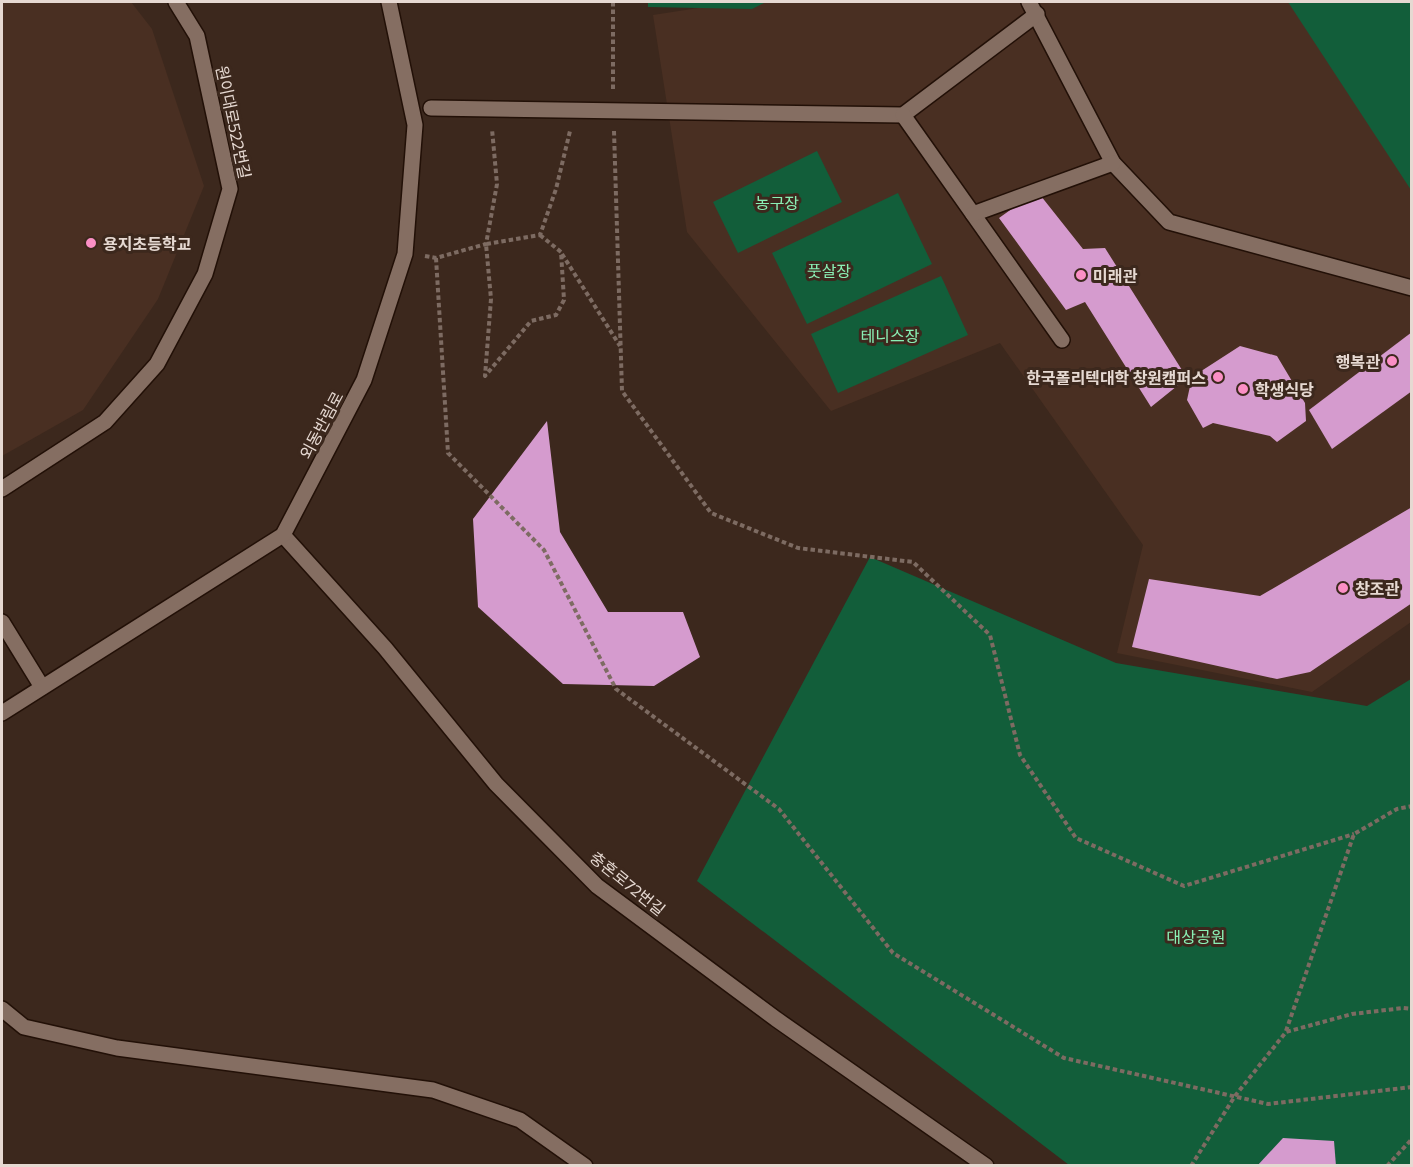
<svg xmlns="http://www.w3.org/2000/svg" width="1413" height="1167" font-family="Commissioner,'Noto Sans KR',sans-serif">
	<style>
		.built { fill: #492f22 }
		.green { fill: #125e3a }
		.building { fill: #d59bce }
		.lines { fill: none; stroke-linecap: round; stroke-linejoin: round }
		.service-casing { stroke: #221007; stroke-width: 18 }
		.minor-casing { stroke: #221007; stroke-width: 18 }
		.secondary-casing { stroke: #221007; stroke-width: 18 }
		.path { stroke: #7d6b62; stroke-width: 4; stroke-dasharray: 4.5 3; stroke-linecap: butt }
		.service { stroke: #856e62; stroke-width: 15 }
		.minor { stroke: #856e62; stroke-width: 15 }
		.secondary { stroke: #856e62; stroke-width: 15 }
		.poi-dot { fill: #fb8fc5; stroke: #3c281d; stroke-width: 2 }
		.labels { text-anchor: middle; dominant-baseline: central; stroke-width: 6; stroke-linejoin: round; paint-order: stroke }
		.street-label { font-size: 16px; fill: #e6d9d2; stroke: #3c281d }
		.park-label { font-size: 16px; fill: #8af0b5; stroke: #3c281d }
		.poi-label { font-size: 16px; font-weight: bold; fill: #e6d9d2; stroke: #3c281d; text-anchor: start }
	</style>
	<rect width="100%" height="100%" fill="#3c281d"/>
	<!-- built -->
	<g class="built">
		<polygon points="2,2 131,2 152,29 204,186 158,299 83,410 2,456"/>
		<polygon points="737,2 1411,2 1411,622 1312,692 1117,653 1143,545 1000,343 831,411 687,232 653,15"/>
	</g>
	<!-- green -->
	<g class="green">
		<polygon points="648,2 766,2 752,9 648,7"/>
		<polygon points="1288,2 1411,2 1411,190"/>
		<polygon points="817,151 842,202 738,253 713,202"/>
		<polygon points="898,193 932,264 807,324 772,253"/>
		<polygon points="941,276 968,335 838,393 811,334"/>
		<polygon points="870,557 1116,663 1367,706 1411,679 1411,1165 1069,1165 697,881"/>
	</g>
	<!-- building -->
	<g class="building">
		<polygon points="1037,191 1083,249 1105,248 1187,378 1151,407 1085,302 1066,310 999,218"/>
		<polygon points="1412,332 1412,391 1332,449 1309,410"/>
		<polygon points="1240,346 1277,356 1305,403 1306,421 1277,442 1270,436 1213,423 1203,428 1187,400 1192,377"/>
		<polygon points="547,421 560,532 608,612 683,612 700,657 654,686 563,684 478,607 473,519"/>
		<polygon points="1412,507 1412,603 1310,672 1277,679 1132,647 1149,579 1260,596"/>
		<polygon points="1283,1138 1334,1141 1336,1166 1257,1166"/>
	</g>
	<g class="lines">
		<defs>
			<g id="service">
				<polyline points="1029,2 1113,163 1169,222 1412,288"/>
				<polyline points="431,108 903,115 1037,14"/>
				<polyline points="903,115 1062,340"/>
				<polyline points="973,214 1113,163"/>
			</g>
			<g id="minor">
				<polyline points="2,489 105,422 157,364 205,274 230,189 197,36 176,2"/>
				<polyline points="283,535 385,648 496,784 597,886 776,1019 986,1166"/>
				<polyline points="2,622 42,687"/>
				<polyline points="2,1009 24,1027 117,1048 433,1090 520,1120 585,1166"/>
			</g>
			<polyline id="secondary" points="2,713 283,535 364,380 405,254 415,125 389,2"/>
		</defs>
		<!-- service casing -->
		<use href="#service" class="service-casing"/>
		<!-- minor casing -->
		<use href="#minor" class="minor-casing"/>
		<!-- secondary casing -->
		<use href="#secondary" class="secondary-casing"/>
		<!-- path -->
		<g class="path">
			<polyline points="613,2 613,91"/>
			<polyline points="614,131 622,391 711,513 798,548 913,562 990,635 1020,755 1076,838 1184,886 1354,834"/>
			<polyline points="540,235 561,252 564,300 556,315 531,321 485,376 491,299 486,244 540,235 556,189 570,131"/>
			<polyline points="562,254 620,346"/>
			<polyline points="425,256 436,258 486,244 497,184 492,129"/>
			<polyline points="436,258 448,453 544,550 616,689 779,809 893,953 1064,1058 1268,1104 1412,1087"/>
			<polyline points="1286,1031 1354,834 1397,809 1412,806"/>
			<polyline points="1191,1166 1235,1096 1286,1032 1352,1014 1403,1008 1412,1009"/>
			<polyline points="1387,1166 1412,1139"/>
		</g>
		<!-- service -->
		<use href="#service" class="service"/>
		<!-- minor -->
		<use href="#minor" class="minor"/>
		<!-- secondary -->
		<use href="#secondary" class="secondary"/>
	</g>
	<!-- markers -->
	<g class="poi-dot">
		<circle cx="91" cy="243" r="6"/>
		<circle cx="1081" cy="275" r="6"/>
		<circle cx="1392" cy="361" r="6"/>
		<circle cx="1218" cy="377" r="6"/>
		<circle cx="1243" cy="389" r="6"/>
		<circle cx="1343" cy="588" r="6"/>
	</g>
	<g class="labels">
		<!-- street labels -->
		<g class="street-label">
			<text transform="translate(234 122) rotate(78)">원이대로522번길</text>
			<text transform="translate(321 425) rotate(-62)">외동반림로</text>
			<text transform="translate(628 883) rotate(39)">충혼로72번길</text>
		</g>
		<!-- park labels -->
		<g class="park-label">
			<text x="777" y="202">농구장</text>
			<text x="829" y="270">풋살장</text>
			<text x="890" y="335">테니스장</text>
			<text x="1196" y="936">대상공원</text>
		</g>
		<!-- poi labels -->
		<g class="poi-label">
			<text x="103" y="243">용지초등학교</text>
			<text x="1093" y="275">미래관</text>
			<text x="1380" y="361" text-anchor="end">행복관</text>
			<text x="1206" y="377" text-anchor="end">한국폴리텍대학 창원캠퍼스</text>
			<text x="1255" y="389">학생식당</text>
			<text x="1355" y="588">창조관</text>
		</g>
	</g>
	<!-- border -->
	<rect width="1413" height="1167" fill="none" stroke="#e6d9d2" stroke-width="6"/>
</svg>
